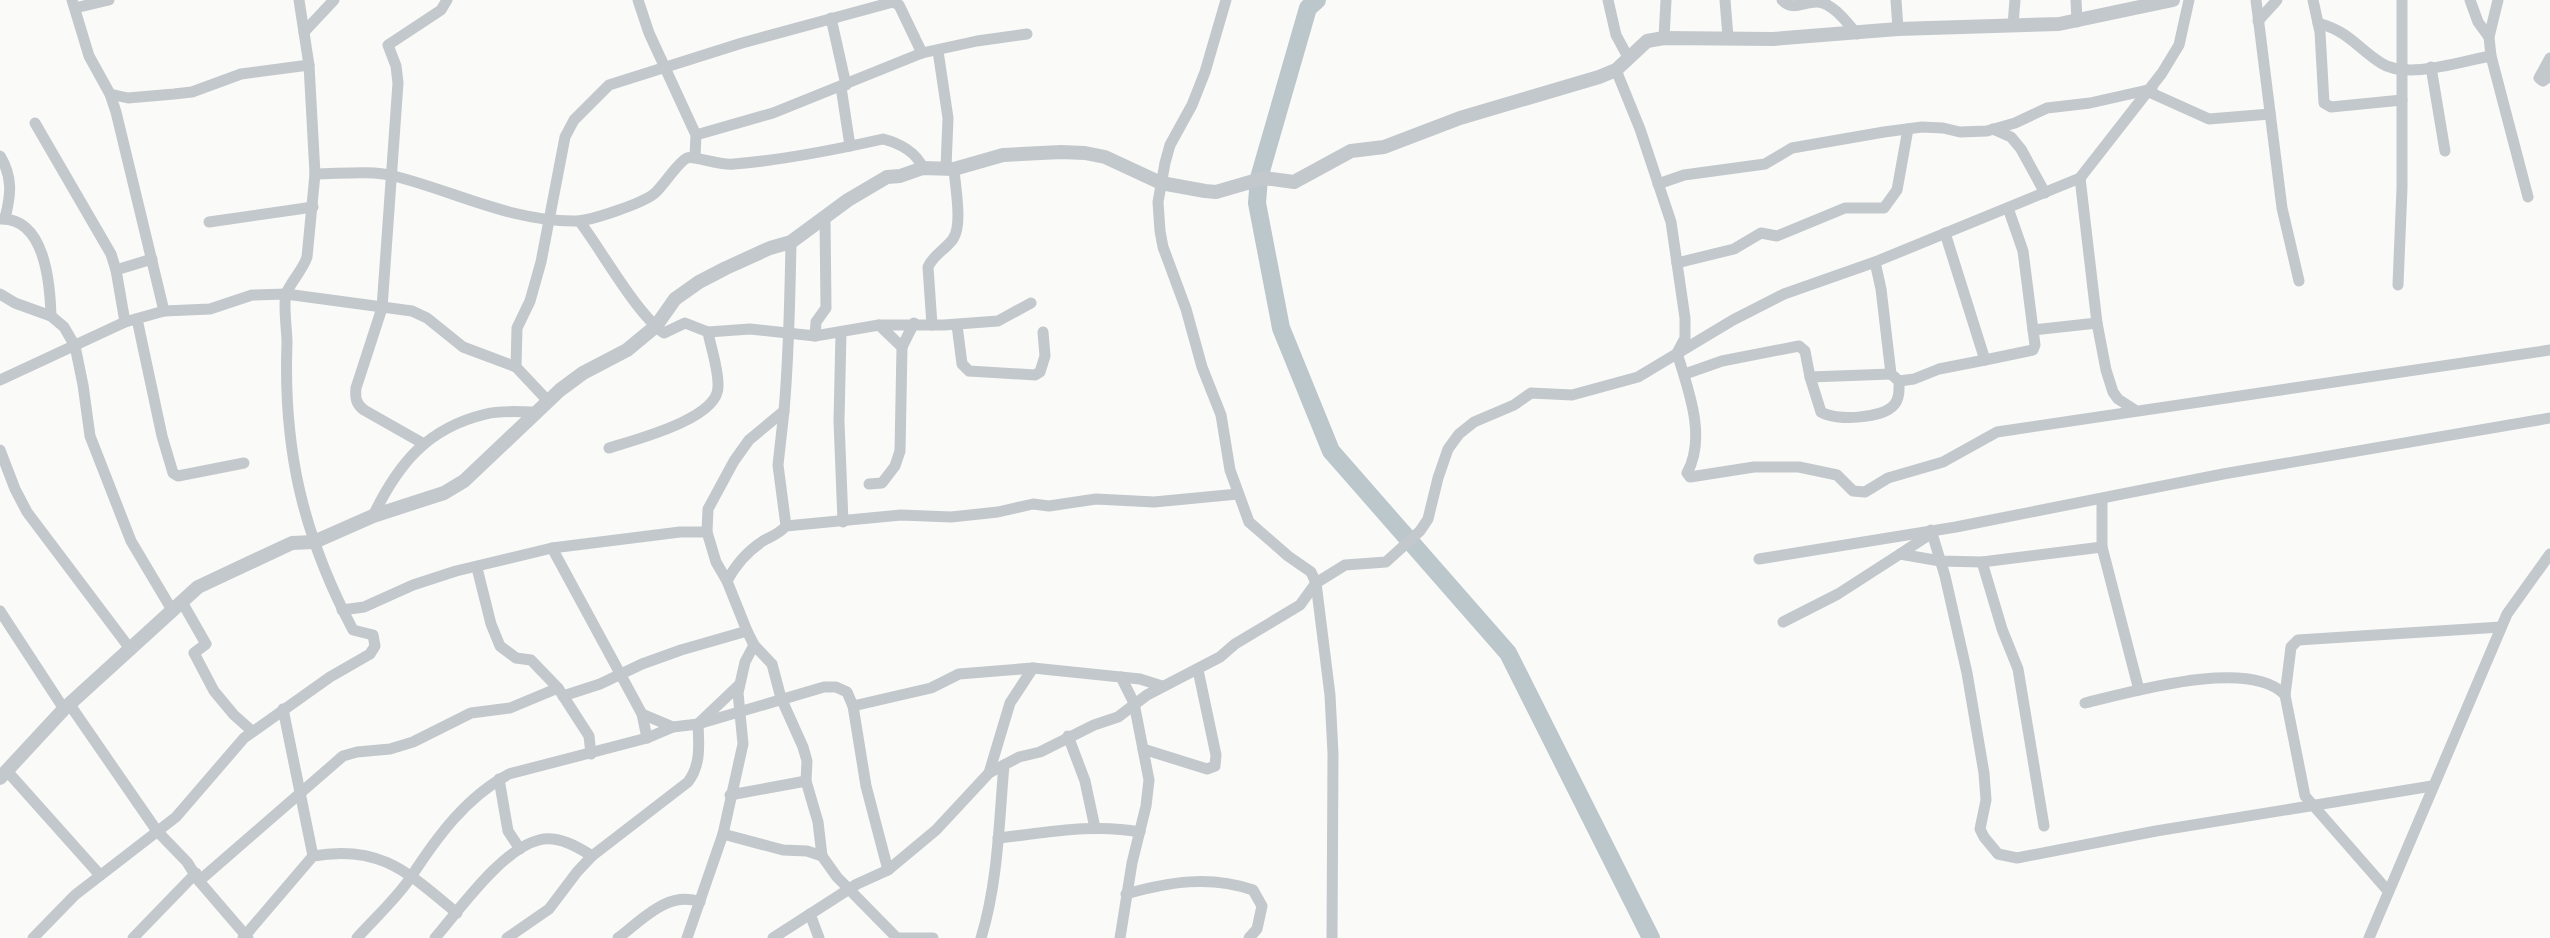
<svg xmlns="http://www.w3.org/2000/svg" width="2550" height="938" font-family="'Titillium Web',sans-serif">
	<style>
		.lines { fill: none; stroke-linecap: round; stroke-linejoin: round }
		.river { stroke: #bbc7cb; stroke-width: 18 }
		.minor { stroke: #c3c8cc; stroke-width: 11 }
		.tertiary { stroke: #c3c8cc; stroke-width: 14 }
	</style>
	<rect width="100%" height="100%" fill="#fafaf8"/>
	<g class="lines">
		<!-- river -->
		<polyline class="river" points="1317,0 1308,8 1259,178 1257,203 1281,328 1331,451 1508,653 1651,938"/>
		<!-- minor -->
		<g class="minor">
			<polyline points="72,0 89,56 110,94 116,112 164,311"/>
			<polyline points="638,0 649,33 696,135 695,156"/>
			<polyline points="1226,0 1205,72 1192,105 1170,145 1165,163 1158,202 1160,231 1163,247 1186,309 1202,367 1221,415 1230,470 1249,522 1288,556 1311,572 1316,583 1330,695 1333,754 1332,938"/>
			<polyline points="1608,0 1616,35 1629,59"/>
			<polyline points="1725,0 1728,37"/>
			<path d="M1782 0C1793 12 1804 1 1818 2 1833 3 1848 24 1857 34"/>
			<polyline points="1896,0 1898,29"/>
			<polyline points="2076,0 2077,22"/>
			<polyline points="2256,0 2282,208 2299,281"/>
			<polyline points="2313,0 2320,32 2324,103 2331,107 2402,100"/>
			<polyline points="2470,0 2478,22 2489,37"/>
			<polyline points="2498,0 2489,37 2491,56 2528,197"/>
			<polyline points="75,8 109,0"/>
			<polyline points="831,18 846,85"/>
			<polyline points="2258,21 2277,0"/>
			<path d="M2318 23C2350 32 2356 47 2381 63 2407 80 2461 61 2491 56"/>
			<polyline points="2013,25 2015,0"/>
			<polyline points="304,32 334,0"/>
			<polyline points="1664,38 1666,0"/>
			<polyline points="938,51 948,118 946,167"/>
			<polyline points="2550,58 2539,78 2543,81 2550,76"/>
			<polyline points="2431,67 2445,151"/>
			<path d="M1616 70 1640 129 1671 222 1685 318V338L1677 353C1688 389 1707 437 1687 473L1690 477 1754 467H1799L1837 475 1853 491 1865 492 1888 478 1943 462 1997 432 2550 350"/>
			<polyline points="841,87 850,146"/>
			<polyline points="2149,92 2209,119 2270,114"/>
			<polyline points="110,94 128,98 174,94 192,92 241,74 309,65"/>
			<polyline points="35,123 111,254 116,270 125,322"/>
			<polyline points="1993,129 2011,137 2021,149 2045,193"/>
			<polyline points="696,135 773,113 922,53 977,41 1027,34"/>
			<path d="M0 156C13 177 11 195 5 218"/>
			<path d="M315 174C340 174 370 170 394 176 454 191 512 222 576 221 590 221 644 203 655 193 664 185 678 162 687 158 694 155 719 166 734 164 784 160 834 150 883 139 899 143 916 152 923 168"/>
			<polyline points="2080,178 2097,323 2106,370 2113,392 2118,399 2135,410"/>
			<polyline points="1658,184 1684,175 1765,164 1792,148 1884,132 1922,127 1943,128 1960,132 1987,131 2015,123 2047,108 2090,103 2152,89"/>
			<polyline points="2008,208 2023,251 2033,330"/>
			<path d="M0 219C45 217 50 283 51 316"/>
			<polyline points="209,222 313,207"/>
			<path d="M580 222C602 251 636 313 664 333L685 323 708 332 750 329 815 336 879 325H944L998 321 1031 303"/>
			<polyline points="1677,263 1734,249 1761,233 1777,236 1845,208 1884,208 1897,190 1908,129"/>
			<polyline points="116,270 152,259"/>
			<polyline points="2398,285 2402,188 2402,0"/>
			<polyline points="0,294 15,303 51,316 64,327 75,346 83,385 90,436 131,541 172,610"/>
			<polyline points="137,319 162,436 173,473 178,476 244,463"/>
			<path d="M932 325 928 267C933 255 946 249 953 239 963 225 955 186 954 169"/>
			<polyline points="957,325 962,364 969,371 1035,375 1040,372 1045,356 1043,332"/>
			<polyline points="841,332 839,421 843,522"/>
			<polyline points="815,336 816,322 826,308 825,218"/>
			<polyline points="902,347 914,323"/>
			<polyline points="1985,360 2033,350 2035,345 2033,330 2097,323"/>
			<polyline points="516,367 517,328 530,301 541,262 565,137 574,120 609,85 742,43 893,2 899,5 922,53"/>
			<path d="M1685 374 1722 361 1799 346 1805 351 1810 377 1821 412C1835 421 1882 419 1894 405 1900 398 1899 389 1899 381L1891 374 1881 289 1875 262"/>
			<polyline points="1810,377 1891,374"/>
			<polyline points="0,380 125,322 164,311 210,309 252,295 286,294 412,311 427,318 463,347 516,367 548,401"/>
			<polyline points="1899,381 1914,379 1939,369 1985,360 1945,233"/>
			<polyline points="784,411 778,465 786,526"/>
			<path d="M424 444 364 410C356 404 355 398 356 388L382 308 398 83 396 66 388 45 441 10 447 0"/>
			<path d="M609 448C634 440 718 419 718 387 719 370 711 349 708 332"/>
			<polyline points="0,450 15,489 27,512 131,650"/>
			<polyline points="869,484 882,483 895,466 900,451 902,347 879,325"/>
			<polyline points="2102,499 2102,547 2139,690"/>
			<path d="M373 516C398 464 427 428 486 414 501 410 520 412 536 412"/>
			<polyline points="1931,530 1945,576 1967,673 1984,773 1986,800 1980,829 1984,837 1998,854 2017,858 2156,831 2432,786"/>
			<polyline points="552,548 642,714"/>
			<polyline points="1900,554 1932,533"/>
			<polyline points="1759,559 1956,527 2223,474 2550,418"/>
			<polyline points="1982,562 2002,629 2018,669 2044,826"/>
			<polyline points="477,568 491,624 500,646 516,658 531,660 558,688 589,736 591,754"/>
			<path d="M727 581C736 564 746 552 763 541 772 536 779 534 786 526L901 515 951 517 998 512 1033 504 1049 506 1096 499 1154 502 1238 494"/>
			<polyline points="182,602 206,644 194,653 214,691 234,715 252,731"/>
			<polyline points="342,610 364,607 413,585 456,571 552,548 680,532 707,532"/>
			<polyline points="0,611 64,709"/>
			<polyline points="1783,622 1838,594 1900,554 1940,561 1982,562 2102,547"/>
			<polyline points="2285,695 2291,647 2298,640 2501,627"/>
			<polyline points="563,696 600,684 642,664 681,650 747,631"/>
			<path d="M2085 703C2131 692 2250 657 2285 695L2305 796 2388 891"/>
			<polyline points="70,705 157,831 187,862 199,881 248,938"/>
			<polyline points="853,706 866,786 888,870"/>
			<polyline points="283,709 313,856"/>
			<polyline points="1068,736 1085,781 1095,828"/>
			<polyline points="647,738 642,714 673,727"/>
			<polyline points="1143,749 1207,769 1215,766 1216,755 1198,670"/>
			<polyline points="7,771 99,874"/>
			<polyline points="989,773 1010,703 1033,668"/>
			<polyline points="499,779 508,831 520,849"/>
			<polyline points="730,795 806,781"/>
			<path d="M723 834 783 850 807 851 822 856 818 822 806 781 807 761 803 747 781 698 772 664 754 645 747 631 727 581 716 562 707 532 708 509 734 461 749 440 784 411C789 355 790 299 791 242"/>
			<path d="M998 838C1044 833 1094 823 1140 832"/>
			<polyline points="822,856 837,877 897,938"/>
			<polyline points="199,881 343,756 357,752 390,749 413,742 471,713 510,708 558,688"/>
			<path d="M1126 894C1169 882 1209 875 1253 890L1262 906 1257 929 1249 938"/>
			<polyline points="810,914 819,938"/>
			<path d="M33 938 75 895 176 817 244 738 330 677 370 654 375 646 373 635 353 630C303 535 283 450 287 343 287 330 283 305 286 294 289 284 303 270 307 257L315 174 309 65 299 0"/>
			<polyline points="133,938 196,873"/>
			<path d="M243 938 313 856C381 844 408 873 457 913"/>
			<path d="M357 938C375 918 396 899 411 877 437 837 466 797 509 774L647 738 673 727 698 724 824 687H836L847 692 853 706 931 688 959 674 1033 668 1140 679 1162 686"/>
			<path d="M435 938C460 909 502 849 539 840 558 835 578 847 592 856"/>
			<path d="M507 938 549 909 577 872 592 856 688 782C701 765 699 745 698 724L739 685"/>
			<path d="M618 938C642 920 668 890 700 902"/>
			<polyline points="687,938 723,834 743,744 738,693 745,662 754,645"/>
			<polyline points="773,938 857,884 888,870 936,830 989,773 1019,757 1040,752 1094,725 1118,717 1147,695 1220,657 1235,644 1300,605 1316,583 1345,565 1386,562 1420,531 1428,519 1438,478 1448,449 1459,434 1474,422 1514,405 1531,393 1572,395 1638,377 1733,320 1784,294 1875,262 2080,178 2162,73 2179,45 2189,0"/>
			<polyline points="897,938 933,938"/>
			<path d="M981 938C998 883 999 822 1004 765"/>
			<polyline points="1120,938 1132,863 1146,806 1149,780 1134,703 1121,677"/>
			<polyline points="2369,938 2507,614 2550,554"/>
		</g>
		<!-- tertiary -->
		<polyline class="tertiary" points="0,778 64,709 198,587 292,543 314,542 373,516 444,493 464,481 560,390 583,373 627,350 656,326 675,299 699,282 726,268 770,248 791,242 848,200 887,177 900,176 923,168 954,169 1003,155 1061,152 1085,153 1105,157 1161,183 1205,191 1216,192 1264,178 1294,182 1351,151 1384,147 1460,118 1599,77 1616,70 1647,41 1664,38 1773,39 1898,29 2059,24 2173,0"/>
	</g>
</svg>
